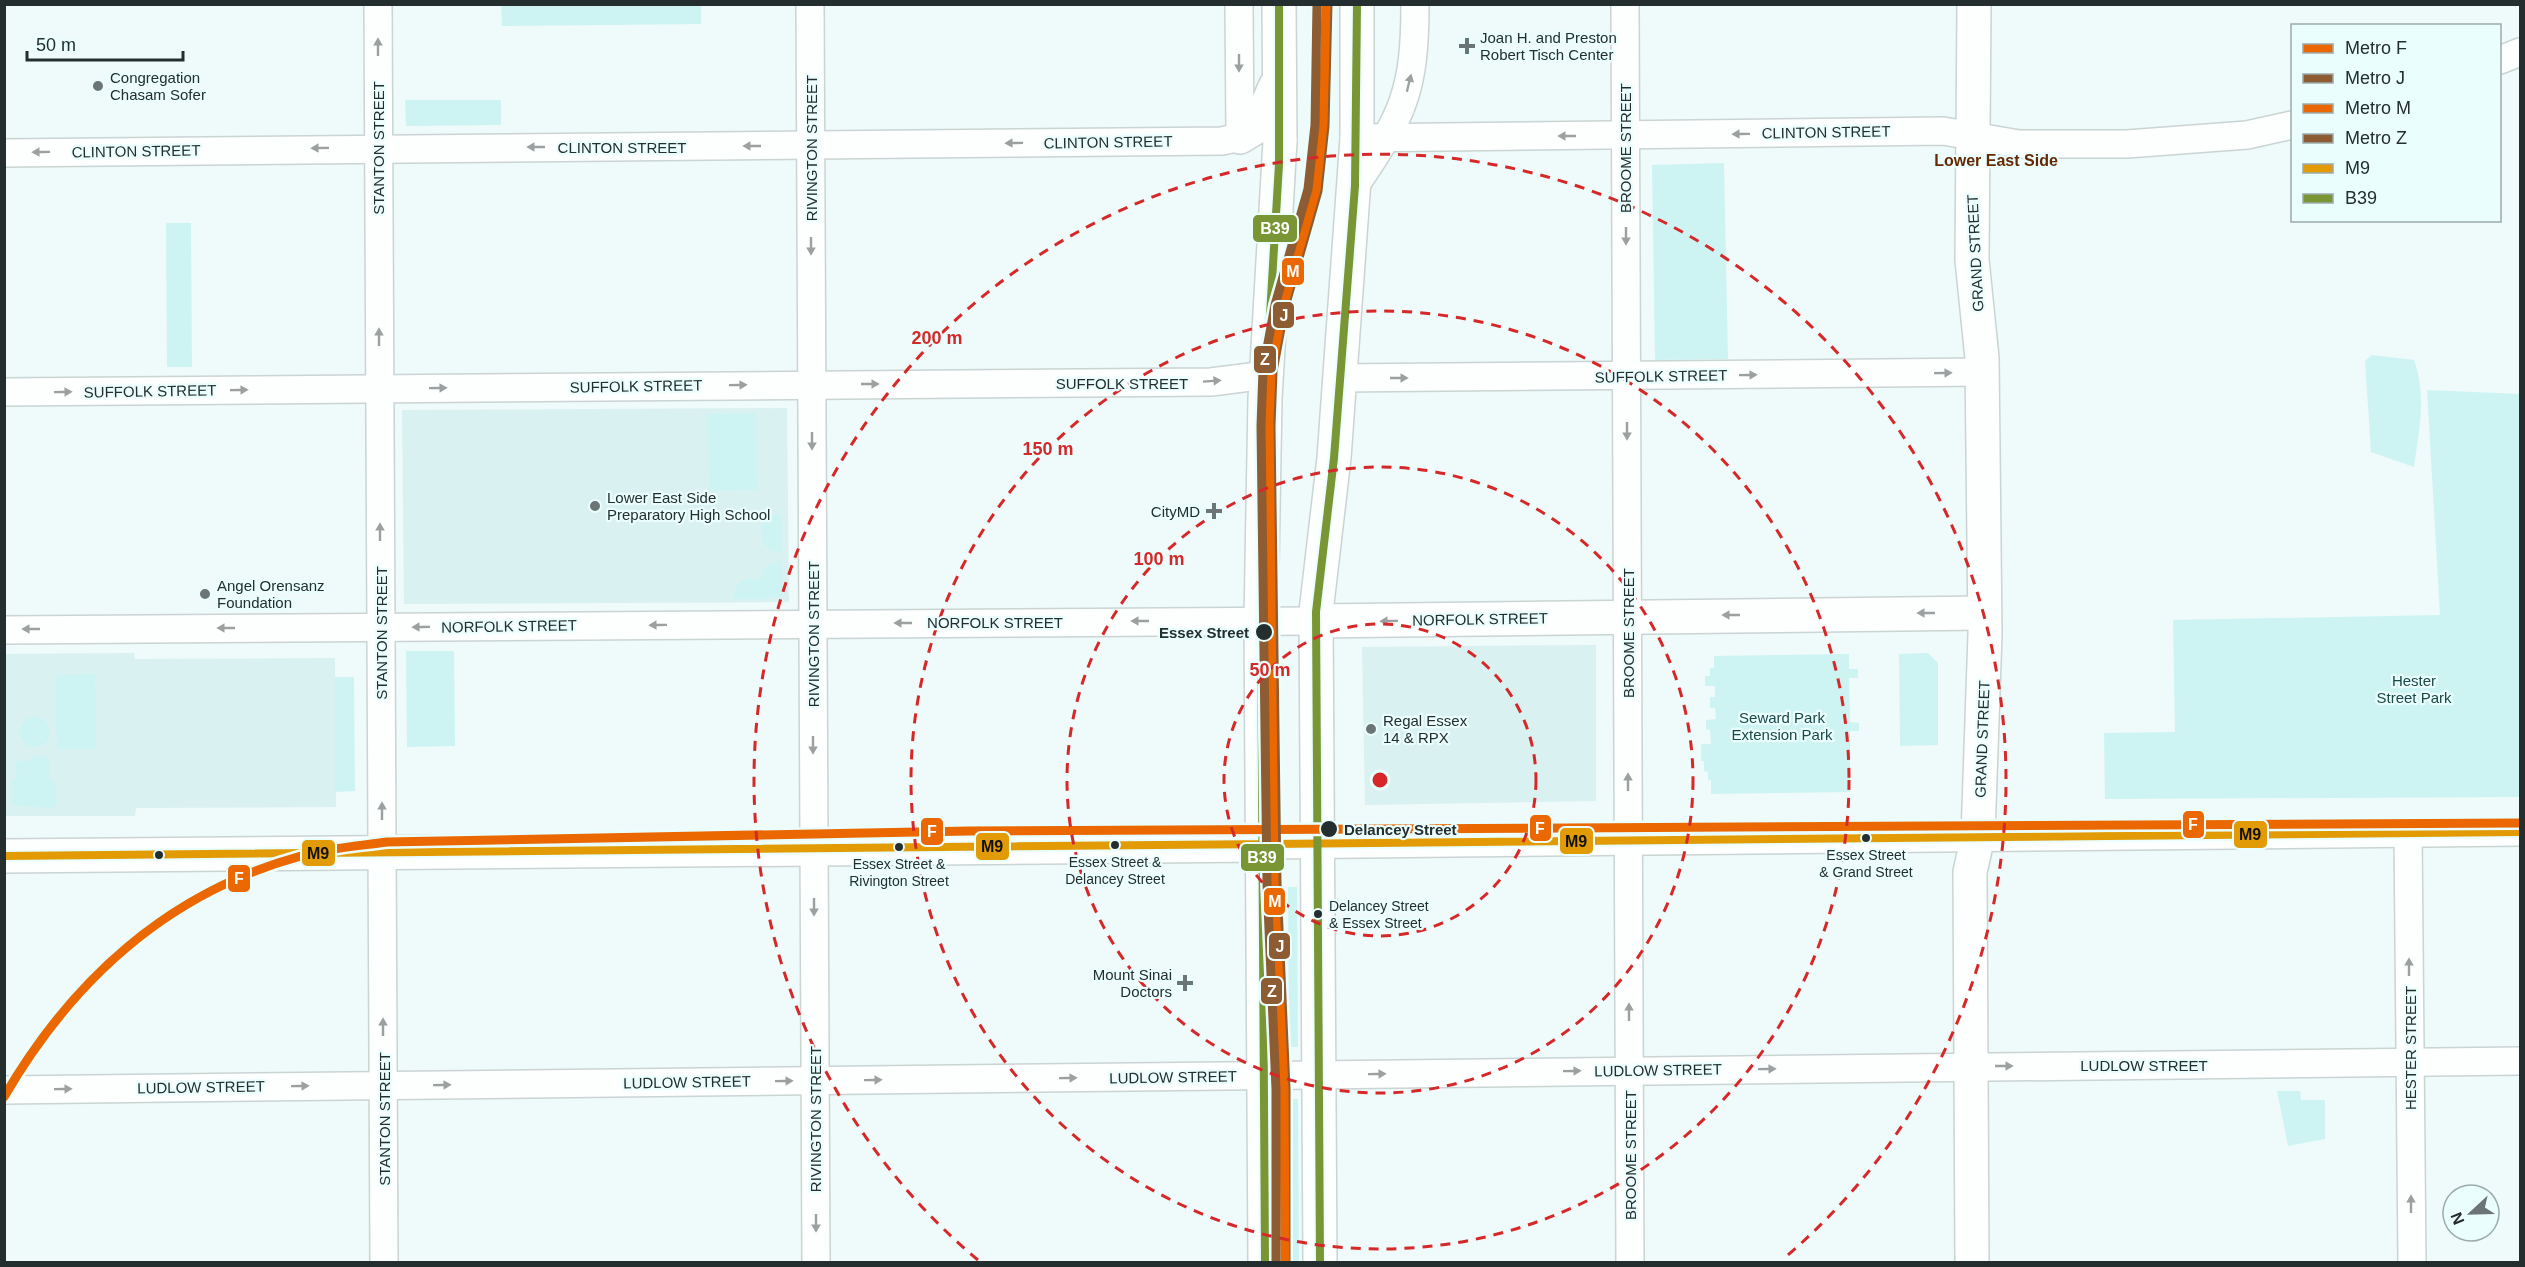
<svg xmlns="http://www.w3.org/2000/svg" width="2525" height="1267" font-family="Arial,sans-serif">
	<style>
		.built { fill: #daf1f1 }
		.green { fill: #cdf4f3 }
		.lines { fill: none; stroke-linecap: round; stroke-linejoin: round }
		.minor-casing { stroke: #cad4d3; stroke-width: 30 }
		.major-casing { stroke: #cad4d3; stroke-width: 36 }
		.highway-casing { stroke: #cad4d3; stroke-width: 36 }
		.minor { stroke: #fdfefe; stroke-width: 27 }
		.major { stroke: #fdfefe; stroke-width: 33 }
		.highway { stroke: #fdfefe; stroke-width: 33 }
		.bus-1-casing { stroke: #ebfefe; stroke-width: 12 }
		.bus-2-casing { stroke: #ebfefe; stroke-width: 12 }
		.bus-1 { stroke: #e29a05; stroke-width: 8 }
		.bus-2 { stroke: #799534; stroke-width: 8 }
		.metro-1-casing { stroke: #ebfefe; stroke-width: 14 }
		.metro-2-casing { stroke: #ebfefe; stroke-width: 14 }
		.metro-3-casing { stroke: #ebfefe; stroke-width: 14 }
		.metro-4-casing { stroke: #ebfefe; stroke-width: 14 }
		.metro-1 { stroke: #eb6800; stroke-width: 9 }
		.metro-2 { stroke: #8e5c33; stroke-width: 9 }
		.metro-3 { stroke: #eb6800; stroke-width: 9 }
		.metro-4 { stroke: #8e5c33; stroke-width: 9 }
		.oneway { fill: #9ca0a0 }
		.ring { fill: none; stroke: #d62828; stroke-width: 3; stroke-dasharray: 10 8 }
		.poi-dot { fill: #6c7575; stroke: #ebfefe; stroke-width: 2 }
		.stop-dot { fill: #252e2e; stroke: #ebfefe; stroke-width: 2 }
		.labels { text-anchor: middle; dominant-baseline: central; stroke-width: 4.5; stroke-linejoin: round; paint-order: stroke }
		.bus-label { font-size: 14px; fill: #252e2e; stroke: #ebfefe }
		.poi-label { font-size: 15px; fill: #252e2e; stroke: #ebfefe; text-anchor: start }
		.street-label { font-size: 15px; fill: #252e2e; stroke: #ebfefe }
		.stop-label { font-size: 15px; font-weight: bold; fill: #252e2e; stroke: #ebfefe; text-anchor: end }
		.park-label { font-size: 15px; fill: #194848; stroke: #ebfefe }
		.neighbourhood-label { font-size: 16px; font-weight: bold; fill: #662803; stroke: #ebfefe }
		.centre { fill: #d62828; stroke: #ebfefe; stroke-width: 3 }
		.ring-label { font-size: 18px; text-anchor: middle; font-weight: bold; fill: #d62828; stroke: #ebfefe; stroke-width: 4.5; stroke-linejoin: round; paint-order: stroke }
		.line-badge { stroke: #ebfefe; stroke-width: 2 }
		.badge-label { font-size: 16px; text-anchor: middle; font-weight: bold; fill: #fff }
		.pale-badge-label { font-size: 16px; text-anchor: middle; font-weight: bold; fill: #111 }
	</style>
	<rect width="100%" height="100%" fill="#effafa"/>
	<!-- built -->
	<g class="built">
		<polygon points="787,408 789,602 404,604 402,410"/>
		<polygon points="1596,645 1596,801 1365,805 1362,647"/>
		<polygon points="134,653 135,659 335,658 336,807 136,808 135,816 5,816 4,654"/>
	</g>
	<!-- green -->
	<g class="green">
		<polygon points="402,5 701,5 701,24 502,26 501,5"/>
		<polygon points="405,100 501,100 501,125 406,126"/>
		<polygon points="1724,163 1728,359 1655,360 1652,165"/>
		<polygon points="166,223 191,223 192,367 167,367"/>
		<path d="M2372 355 2414 360C2427 395 2419 431 2414 467L2371 452 2365 361Z"/>
		<polygon points="2427,390 2520,394 2520,797 2105,799 2104,733 2175,732 2173,620 2440,615"/>
		<polygon points="756,413 757,490 709,491 708,414"/>
		<path d="M775 514H781V552C766 552 759 541 761 526Z"/>
		<path d="M782 560V598L772 596 771 599H733C734 583 745 575 761 580L765 567Z"/>
		<polygon points="406,651 454,651 455,746 407,747"/>
		<polygon points="1928,653 1938,663 1938,745 1900,746 1899,654"/>
		<polygon points="1849,654 1849,669 1858,669 1858,678 1849,678 1850,722 1859,723 1859,731 1850,731 1850,792 1711,794 1711,780 1708,780 1708,772 1704,771 1704,761 1701,761 1701,744 1711,744 1710,730 1706,729 1706,720 1716,719 1715,708 1710,708 1710,697 1715,697 1715,686 1705,686 1705,676 1710,676 1710,668 1714,668 1714,656"/>
		<polygon points="95,674 96,749 57,749 55,675"/>
		<polygon points="335,677 354,677 355,791 335,792"/>
		<circle cx="35" cy="732" r="15"/>
		<polygon points="33,756 49,757 49,778 55,784 57,804 52,808 12,805 12,779 16,779 16,761 28,761"/>
		<polygon points="1288,887 1297,887 1298,1047 1289,1047"/>
		<polygon points="2300,1091 2301,1100 2325,1100 2325,1139 2288,1146 2277,1091"/>
		<polygon points="1289,1099 1298,1099 1299,1262 1290,1262"/>
	</g>
	<g class="lines">
		<defs>
			<g id="minor">
				<polyline points="378,4 384,1262"/>
				<polyline points="810,4 816,1262"/>
				<polyline points="1625,4 1630,1262"/>
				<polyline points="2500,60 2520,52"/>
				<polyline points="1357,138 1943,131 2019,144 2127,144 2247,135 2292,125"/>
				<polyline points="4,153 1222,141 1240,137 1239,4"/>
				<path d="M1355 186C1403 115 1415 92 1415 4"/>
				<polyline points="1340,378 1983,372"/>
				<polyline points="4,392 1211,382 1266,375"/>
				<polyline points="4,630 1316,621"/>
				<polyline points="2408,833 2412,1262"/>
				<polyline points="1263,845 2520,832"/>
				<polyline points="4,1090 2520,1061"/>
			</g>
			<g id="major">
				<polyline points="1316,621 1984,613"/>
				<polyline points="4,856 1263,845"/>
				<polyline points="1265,1262 1261,620 1265,399 1280,141"/>
				<polyline points="1320,1262 1316,612 1334,458 1357,138"/>
				<polyline points="1972,1262 1970,872 1978,836 1985,634 1982,358 1972,260 1974,4"/>
			</g>
			<g id="highway">
				<polyline points="1279,4 1280,141"/>
				<polyline points="1357,4 1357,138"/>
				<polyline points="1240,137 1258,126 1275,87"/>
			</g>
		</defs>
		<!-- minor casing -->
		<use href="#minor" class="minor-casing"/>
		<!-- major casing -->
		<use href="#major" class="major-casing"/>
		<!-- highway casing -->
		<use href="#highway" class="highway-casing"/>
		<!-- minor -->
		<use href="#minor" class="minor"/>
		<!-- major -->
		<use href="#major" class="major"/>
		<!-- highway -->
		<use href="#highway" class="highway"/>
		<defs>
			<polyline id="bus-1" points="4,856 2520,832"/>
			<g id="bus-2">
				<polyline points="1265,1262 1261,620 1265,399 1279,164 1279,4"/>
				<polyline points="1320,1262 1316,612 1334,458 1355,186 1357,4"/>
			</g>
		</defs>
		<!-- bus-1 casing -->
		<use href="#bus-1" class="bus-1-casing"/>
		<!-- bus-2 casing -->
		<use href="#bus-2" class="bus-2-casing"/>
		<!-- bus-1 -->
		<use href="#bus-1" class="bus-1"/>
		<!-- bus-2 -->
		<use href="#bus-2" class="bus-2"/>
		<defs>
			<path id="metro-1" d="M4 1097C72 980 169 892 301 856 329 848 359 846 387 842L969 831 2520 823"/>
			<polyline id="metro-2" points="1286,1262 1286,1089 1277,883 1271,426 1273,371 1285,307 1318,191 1325,126 1328,4"/>
			<polyline id="metro-3" points="1285,1262 1284,1088 1274,883 1269,420 1271,371 1283,307 1316,190 1323,125 1326,4"/>
			<polyline id="metro-4" points="1276,1262 1276,1089 1267,883 1261,426 1263,370 1275,305 1308,189 1315,125 1317,4"/>
		</defs>
		<!-- metro-1 casing -->
		<use href="#metro-1" class="metro-1-casing"/>
		<!-- metro-2 casing -->
		<use href="#metro-2" class="metro-2-casing"/>
		<!-- metro-3 casing -->
		<use href="#metro-3" class="metro-3-casing"/>
		<!-- metro-4 casing -->
		<use href="#metro-4" class="metro-4-casing"/>
		<!-- metro-1 -->
		<use href="#metro-1" class="metro-1"/>
		<!-- metro-2 -->
		<use href="#metro-2" class="metro-2"/>
		<!-- metro-3 -->
		<use href="#metro-3" class="metro-3"/>
		<!-- metro-4 -->
		<use href="#metro-4" class="metro-4"/>
	</g>
	<!-- one-way arrows -->
	<defs><path id="oneway-solid" d="M-6-.8H1V-3.2L6.5 0L1 3.2V.8H-6Z" transform="scale(1.5)"/></defs>
	<g class="oneway">
		<use href="#oneway-solid" transform="translate(378 47) rotate(-90)"/>
		<use href="#oneway-solid" transform="translate(1239 63) rotate(90)"/>
		<use href="#oneway-solid" transform="translate(1409 83) rotate(-76)"/>
		<use href="#oneway-solid" transform="translate(1741 134) rotate(179)"/>
		<use href="#oneway-solid" transform="translate(1567 136) rotate(180)"/>
		<use href="#oneway-solid" transform="translate(1014 143) rotate(179)"/>
		<use href="#oneway-solid" transform="translate(752 146) rotate(180)"/>
		<use href="#oneway-solid" transform="translate(536 147) rotate(180)"/>
		<use href="#oneway-solid" transform="translate(320 148) rotate(179)"/>
		<use href="#oneway-solid" transform="translate(41 152) rotate(179)"/>
		<use href="#oneway-solid" transform="translate(1626 236) rotate(90)"/>
		<use href="#oneway-solid" transform="translate(811 246) rotate(90)"/>
		<use href="#oneway-solid" transform="translate(379 337) rotate(-90)"/>
		<use href="#oneway-solid" transform="translate(1943 373) rotate(-1)"/>
		<use href="#oneway-solid" transform="translate(1748 375) rotate(-1)"/>
		<use href="#oneway-solid" transform="translate(1399 378)"/>
		<use href="#oneway-solid" transform="translate(1212 381) rotate(-4)"/>
		<use href="#oneway-solid" transform="translate(870 384)"/>
		<use href="#oneway-solid" transform="translate(738 385) rotate(-1)"/>
		<use href="#oneway-solid" transform="translate(438 388) rotate(-1)"/>
		<use href="#oneway-solid" transform="translate(239 390) rotate(-1)"/>
		<use href="#oneway-solid" transform="translate(63 392) rotate(-1)"/>
		<use href="#oneway-solid" transform="translate(1627 431) rotate(90)"/>
		<use href="#oneway-solid" transform="translate(812 441) rotate(90)"/>
		<use href="#oneway-solid" transform="translate(380 532) rotate(-90)"/>
		<use href="#oneway-solid" transform="translate(1926 613) rotate(180)"/>
		<use href="#oneway-solid" transform="translate(1731 615) rotate(180)"/>
		<use href="#oneway-solid" transform="translate(1140 621) rotate(180)"/>
		<use href="#oneway-solid" transform="translate(1389 621) rotate(179)"/>
		<use href="#oneway-solid" transform="translate(903 623) rotate(180)"/>
		<use href="#oneway-solid" transform="translate(658 625) rotate(179)"/>
		<use href="#oneway-solid" transform="translate(421 627) rotate(179)"/>
		<use href="#oneway-solid" transform="translate(226 628) rotate(180)"/>
		<use href="#oneway-solid" transform="translate(31 629) rotate(180)"/>
		<use href="#oneway-solid" transform="translate(813 745) rotate(90)"/>
		<use href="#oneway-solid" transform="translate(1628 782) rotate(-90)"/>
		<use href="#oneway-solid" transform="translate(382 811) rotate(-90)"/>
		<use href="#oneway-solid" transform="translate(814 907) rotate(90)"/>
		<use href="#oneway-solid" transform="translate(2409 967) rotate(-90)"/>
		<use href="#oneway-solid" transform="translate(1629 1012) rotate(-90)"/>
		<use href="#oneway-solid" transform="translate(383 1027) rotate(-90)"/>
		<use href="#oneway-solid" transform="translate(2004 1066)"/>
		<use href="#oneway-solid" transform="translate(1767 1069) rotate(-1)"/>
		<use href="#oneway-solid" transform="translate(1572 1071) rotate(-1)"/>
		<use href="#oneway-solid" transform="translate(1377 1074) rotate(-1)"/>
		<use href="#oneway-solid" transform="translate(1068 1078) rotate(-1)"/>
		<use href="#oneway-solid" transform="translate(873 1080) rotate(-1)"/>
		<use href="#oneway-solid" transform="translate(784 1081) rotate(-1)"/>
		<use href="#oneway-solid" transform="translate(442 1085) rotate(-1)"/>
		<use href="#oneway-solid" transform="translate(300 1086) rotate(-1)"/>
		<use href="#oneway-solid" transform="translate(63 1089) rotate(-1)"/>
		<use href="#oneway-solid" transform="translate(2411 1204) rotate(-90)"/>
		<use href="#oneway-solid" transform="translate(816 1223) rotate(90)"/>
	</g>
	<!-- distance rings -->
	<g class="ring">
		<circle cx="1380" cy="780" r="156"/>
		<circle cx="1380" cy="780" r="313"/>
		<circle cx="1380" cy="780" r="469"/>
		<path d="M978 1260A626 626 0 1 1 1782 1260"/>
	</g>
	<!-- markers -->
	<g class="poi-dot">
		<path d="M1464 37h6v6h6v6h-6v6h-6v-6h-6v-6h6z"/>
		<circle cx="98" cy="86" r="6"/>
		<circle cx="595" cy="506" r="6"/>
		<path d="M1211 502h6v6h6v6h-6v6h-6v-6h-6v-6h6z"/>
		<circle cx="205" cy="594" r="6"/>
		<circle cx="1371" cy="729" r="6"/>
		<path d="M1182 974h6v6h6v6h-6v6h-6v-6h-6v-6h6z"/>
	</g>
	<g class="stop-dot">
		<circle cx="1264" cy="632" r="9"/>
		<circle cx="1329" cy="829" r="9"/>
		<circle cx="1866" cy="838" r="5"/>
		<circle cx="1115" cy="845" r="5"/>
		<circle cx="899" cy="847" r="5"/>
		<circle cx="159" cy="855" r="5"/>
		<circle cx="1318" cy="914" r="5"/>
	</g>
	<g class="labels">
		<!-- bus labels -->
		<g class="bus-label">
			<text x="1866" y="855">Essex Street<tspan x="1866" dy="17">&amp; Grand Street</tspan></text>
			<text x="1115" y="862">Essex Street &amp;<tspan x="1115" dy="17">Delancey Street</tspan></text>
			<text x="899" y="864">Essex Street &amp;<tspan x="899" dy="17">Rivington Street</tspan></text>
			<text x="1329" y="906" text-anchor="start">Delancey Street<tspan x="1329" dy="17">&amp; Essex Street</tspan></text>
		</g>
		<!-- poi labels -->
		<g class="poi-label">
			<text x="1480" y="37">Joan H. and Preston<tspan x="1480" dy="17">Robert Tisch Center</tspan></text>
			<text x="110" y="77">Congregation<tspan x="110" dy="17">Chasam Sofer</tspan></text>
			<text x="607" y="497">Lower East Side<tspan x="607" dy="17">Preparatory High School</tspan></text>
			<text x="1200" y="511" text-anchor="end">CityMD</text>
			<text x="217" y="585">Angel Orensanz<tspan x="217" dy="17">Foundation</tspan></text>
			<text x="1383" y="720">Regal Essex<tspan x="1383" dy="17">14 &amp; RPX</tspan></text>
			<text x="1172" y="974" text-anchor="end">Mount Sinai<tspan x="1172" dy="17">Doctors</tspan></text>
		</g>
		<!-- street labels -->
		<g class="street-label">
			<text transform="translate(1826 132) rotate(-1)">CLINTON STREET</text>
			<text transform="translate(1108 142) rotate(-1)">CLINTON STREET</text>
			<text x="622" y="147">CLINTON STREET</text>
			<text transform="translate(378 148) rotate(-90)">STANTON STREET</text>
			<text transform="translate(811 148) rotate(-90)">RIVINGTON STREET</text>
			<text transform="translate(1625 148) rotate(-90)">BROOME STREET</text>
			<text transform="translate(136 151) rotate(-1)">CLINTON STREET</text>
			<text transform="translate(1975 253) rotate(-93)">GRAND STREET</text>
			<text transform="translate(1661 376) rotate(-1)">SUFFOLK STREET</text>
			<text x="1122" y="383">SUFFOLK STREET</text>
			<text transform="translate(636 386) rotate(-1)">SUFFOLK STREET</text>
			<text transform="translate(150 391) rotate(-1)">SUFFOLK STREET</text>
			<text transform="translate(1480 619) rotate(-1)">NORFOLK STREET</text>
			<text x="995" y="622">NORFOLK STREET</text>
			<text transform="translate(509 626) rotate(-1)">NORFOLK STREET</text>
			<text transform="translate(381 633) rotate(-90)">STANTON STREET</text>
			<text transform="translate(1628 633) rotate(-90)">BROOME STREET</text>
			<text transform="translate(813 634) rotate(-90)">RIVINGTON STREET</text>
			<text transform="translate(1982 739) rotate(-88)">GRAND STREET</text>
			<text transform="translate(2410 1048) rotate(-90)">HESTER STREET</text>
			<text x="2144" y="1065">LUDLOW STREET</text>
			<text transform="translate(1658 1070) rotate(-1)">LUDLOW STREET</text>
			<text transform="translate(1173 1077) rotate(-1)">LUDLOW STREET</text>
			<text transform="translate(687 1082) rotate(-1)">LUDLOW STREET</text>
			<text transform="translate(201 1087) rotate(-1)">LUDLOW STREET</text>
			<text transform="translate(384 1119) rotate(-90)">STANTON STREET</text>
			<text transform="translate(815 1119) rotate(-90)">RIVINGTON STREET</text>
			<text transform="translate(1630 1155) rotate(-90)">BROOME STREET</text>
		</g>
		<!-- stop labels -->
		<g class="stop-label">
			<text x="1249" y="632">Essex Street</text>
			<text x="1344" y="829" text-anchor="start">Delancey Street</text>
		</g>
		<!-- park labels -->
		<g class="park-label">
			<text x="2414" y="680">Hester<tspan x="2414" dy="17">Street Park</tspan></text>
			<text x="1782" y="717">Seward Park<tspan x="1782" dy="17">Extension Park</tspan></text>
		</g>
		<!-- neighbourhood labels -->
		<g class="neighbourhood-label">
			<text x="1996" y="160">Lower East Side</text>
		</g>
	</g>
	<circle cx="1380" cy="780" r="9" class="centre"/>
	<g class="ring-label">
		<text x="937" y="344">200 m</text>
		<text x="1048" y="455">150 m</text>
		<text x="1159" y="565">100 m</text>
		<text x="1270" y="676">50 m</text>
	</g>
	<g class="line-badge">
		<rect x="1252" y="214" width="46" height="29" rx="6" fill="#799534"/>
		<rect x="1281" y="257" width="24" height="29" rx="6" fill="#eb6800"/>
		<rect x="1272" y="301" width="23" height="28" rx="6" fill="#8e5c33"/>
		<rect x="1253" y="345" width="24" height="29" rx="6" fill="#8e5c33"/>
		<rect x="2182" y="810" width="23" height="29" rx="6" fill="#eb6800"/>
		<rect x="1529" y="814" width="23" height="28" rx="6" fill="#eb6800"/>
		<rect x="920" y="817" width="24" height="29" rx="6" fill="#eb6800"/>
		<rect x="2233" y="820" width="35" height="29" rx="6" fill="#e29a05"/>
		<rect x="1559" y="827" width="35" height="28" rx="6" fill="#e29a05"/>
		<rect x="975" y="832" width="35" height="29" rx="6" fill="#e29a05"/>
		<rect x="301" y="839" width="35" height="28" rx="6" fill="#e29a05"/>
		<rect x="1240" y="843" width="45" height="29" rx="6" fill="#799534"/>
		<rect x="227" y="864" width="24" height="29" rx="6" fill="#eb6800"/>
		<rect x="1263" y="887" width="23" height="29" rx="6" fill="#eb6800"/>
		<rect x="1268" y="932" width="23" height="28" rx="6" fill="#8e5c33"/>
		<rect x="1260" y="977" width="23" height="28" rx="6" fill="#8e5c33"/>
	</g>
	<g class="badge-label">
		<text x="1275" y="234">B39</text>
		<text x="1293" y="277">M</text>
		<text x="1284" y="321">J</text>
		<text x="1265" y="365">Z</text>
		<text x="2193" y="830">F</text>
		<text x="1540" y="834">F</text>
		<text x="932" y="837">F</text>
		<text x="1262" y="863">B39</text>
		<text x="239" y="884">F</text>
		<text x="1275" y="907">M</text>
		<text x="1280" y="952">J</text>
		<text x="1272" y="997">Z</text>
	</g>
	<g class="pale-badge-label">
		<text x="2250" y="840">M9</text>
		<text x="1576" y="847">M9</text>
		<text x="992" y="852">M9</text>
		<text x="318" y="859">M9</text>
	</g>
	<!-- border -->
	<rect width="2525" height="1267" fill="none" stroke="#252e2e" stroke-width="12"/>
	<!-- legend -->
	<rect x="2291" y="24" width="210" height="198" fill="#ebfefe" stroke="#9cabab" stroke-width="1.5"/>
	<rect x="2303" y="44" width="30" height="9" fill="#eb6800" stroke="#9cabab" stroke-width="1.5"/>
	<text x="2345" y="54" font-size="18" fill="#252e2e">Metro F</text>
	<rect x="2303" y="74" width="30" height="9" fill="#8e5c33" stroke="#9cabab" stroke-width="1.5"/>
	<text x="2345" y="84" font-size="18" fill="#252e2e">Metro J</text>
	<rect x="2303" y="104" width="30" height="9" fill="#eb6800" stroke="#9cabab" stroke-width="1.5"/>
	<text x="2345" y="114" font-size="18" fill="#252e2e">Metro M</text>
	<rect x="2303" y="134" width="30" height="9" fill="#8e5c33" stroke="#9cabab" stroke-width="1.5"/>
	<text x="2345" y="144" font-size="18" fill="#252e2e">Metro Z</text>
	<rect x="2303" y="164" width="30" height="9" fill="#e29a05" stroke="#9cabab" stroke-width="1.5"/>
	<text x="2345" y="174" font-size="18" fill="#252e2e">M9</text>
	<rect x="2303" y="194" width="30" height="9" fill="#799534" stroke="#9cabab" stroke-width="1.5"/>
	<text x="2345" y="204" font-size="18" fill="#252e2e">B39</text>
	<!-- north arrow -->
	<g transform="translate(2471 1213) rotate(248)"><circle r="28" fill="#ebfefe" stroke="#9cabab" stroke-width="1.5"/>
	<path d="M0-4.5L10 22L0 15L-10 22Z" fill="#6c7575"/>
	<text y="-9" font-size="16" font-weight="bold" text-anchor="middle" fill="#252e2e">N</text>
	</g>
	<!-- scale -->
	<path d="M27 51v9h156v-9" fill="none" stroke="#252e2e" stroke-width="3"/>
	<text x="36" y="51" font-size="18" fill="#252e2e" stroke="#ebfefe" stroke-width="4.5" paint-order="stroke">50 m</text>
</svg>
